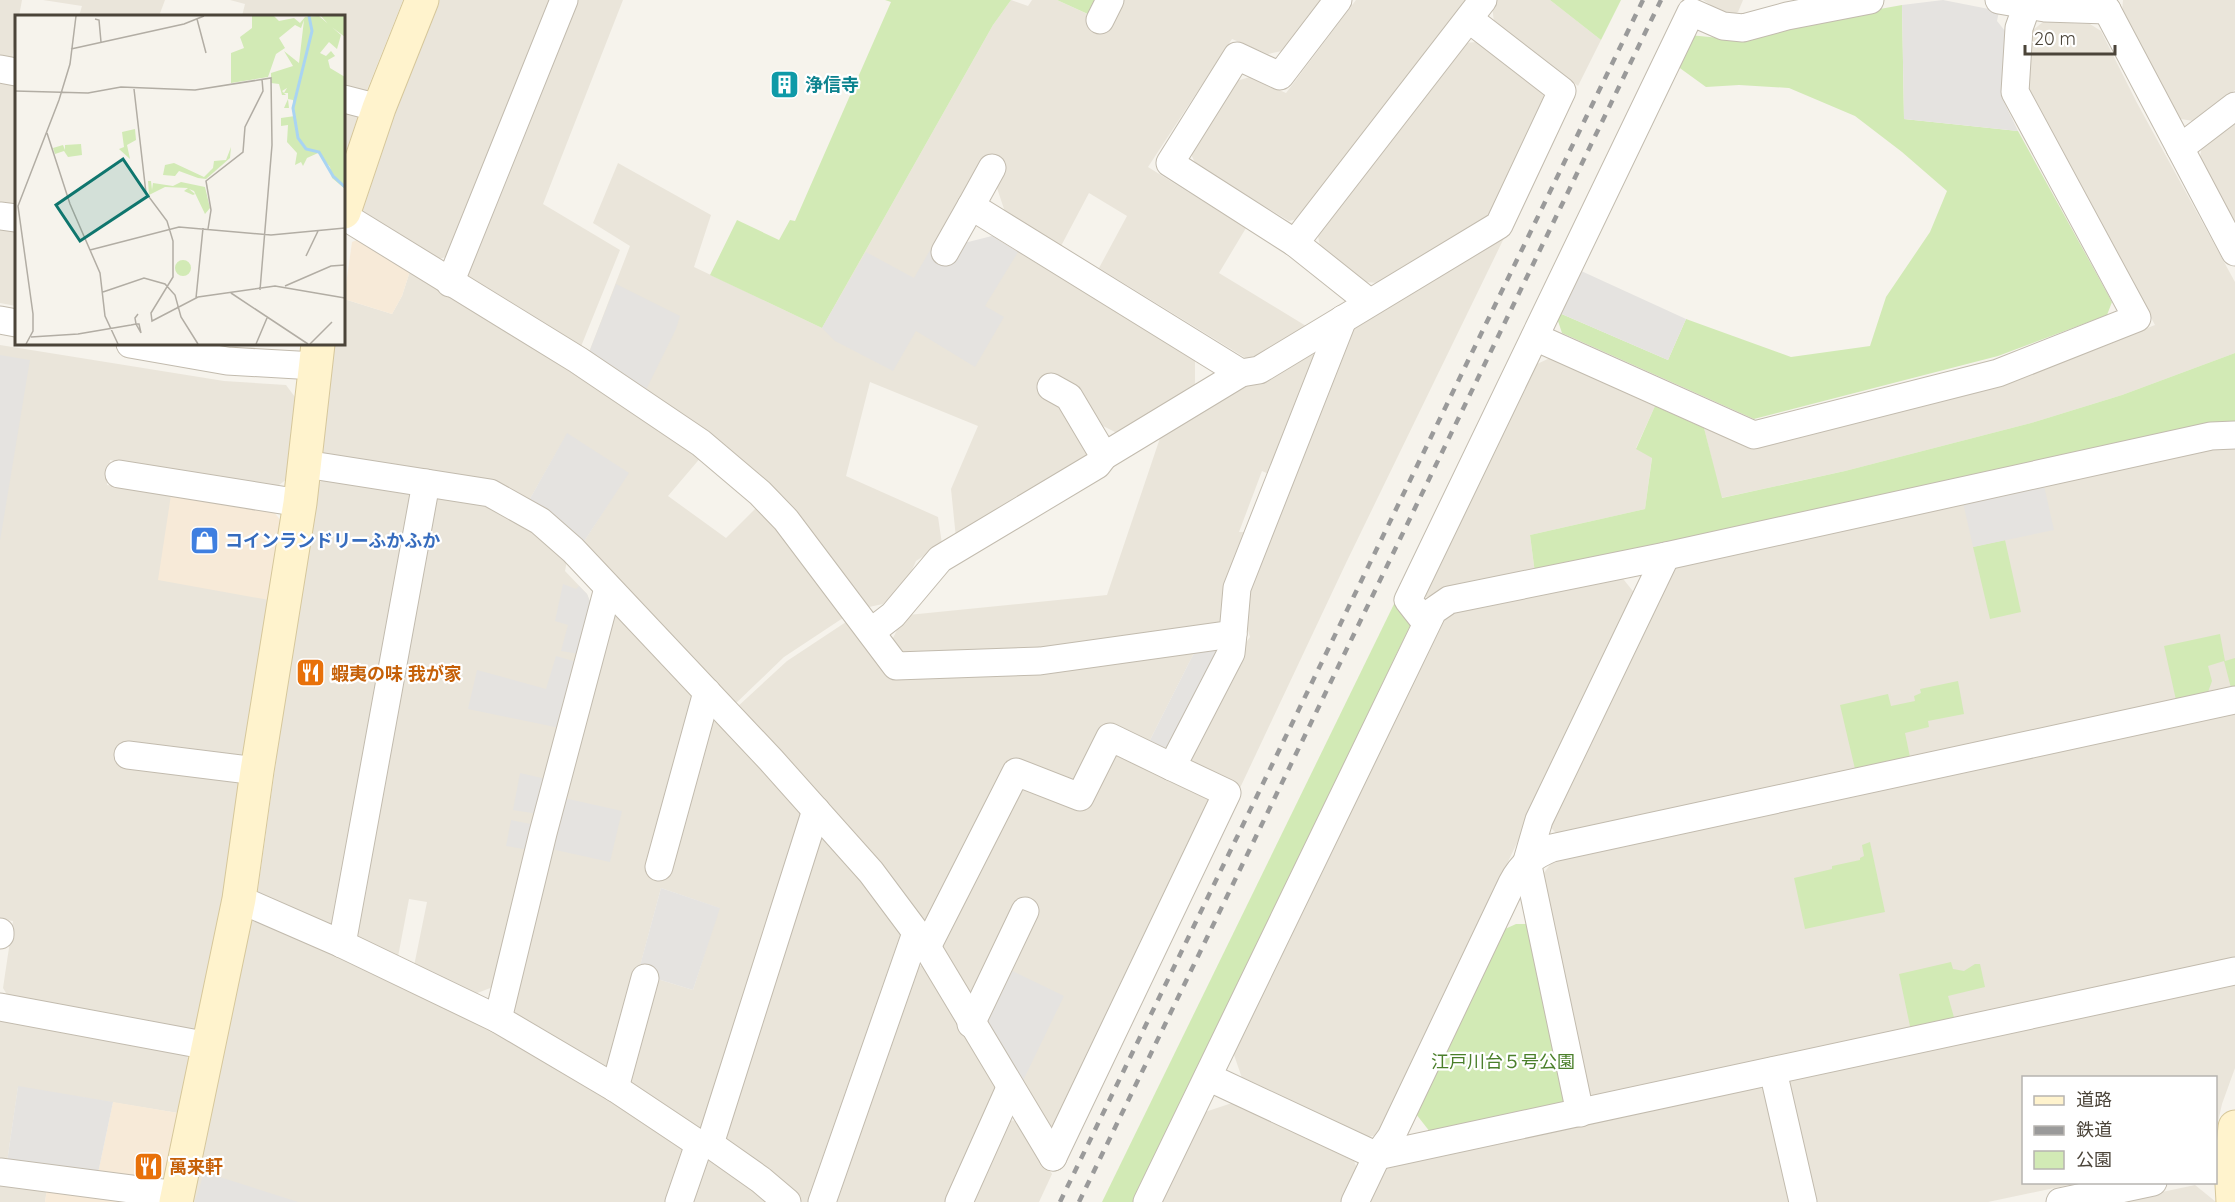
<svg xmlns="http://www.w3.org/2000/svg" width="2235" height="1202" font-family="Quicksand,'Noto Sans JP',sans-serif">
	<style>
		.residential { fill: #eae5da }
		.commercial { fill: #f7ead8 }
		.green { fill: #d2eab5 }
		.parking { fill: #e5e3e0 }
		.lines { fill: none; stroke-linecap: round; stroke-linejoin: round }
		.street-casing { stroke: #c2bbae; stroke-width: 29 }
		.secondary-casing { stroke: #d6c79b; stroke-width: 35 }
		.street { stroke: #fff; stroke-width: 27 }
		.secondary { stroke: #fff3cd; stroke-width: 33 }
		.rail { stroke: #9a9a9a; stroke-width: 4.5; stroke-dasharray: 8 8; stroke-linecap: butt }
		.labels { text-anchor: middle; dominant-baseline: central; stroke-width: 4.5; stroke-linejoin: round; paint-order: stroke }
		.culture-label { font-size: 18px; font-weight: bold; fill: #0d838f; stroke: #fff; text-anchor: start }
		.shop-label { font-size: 18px; font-weight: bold; fill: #366cbe; stroke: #fff; text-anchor: start }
		.food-label { font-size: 18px; font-weight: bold; fill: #c56008; stroke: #fff; text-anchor: start }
		.park-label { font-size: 18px; fill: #4a7f2a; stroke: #fff }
		.inset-river { fill: none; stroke: #a9d4f2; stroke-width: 3 }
		.inset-road { fill: none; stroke: #b2ada4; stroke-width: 1.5 }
		.view { fill: #0f766e; fill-opacity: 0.15; stroke: #0f766e; stroke-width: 3 }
		.inset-edge { fill: none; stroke: #4b4439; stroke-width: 3 }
	</style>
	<rect width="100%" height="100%" fill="#f6f3ec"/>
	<!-- residential -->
	<g class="residential">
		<polygon points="0,0 22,0 19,16 16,16 16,33 12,59 0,57"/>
		<polygon points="43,0 165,0 159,16 130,14 129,16 79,16 82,6"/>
		<polygon points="230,0 403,0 367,90 361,94 344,89 344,16 242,16 245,4"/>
		<polygon points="438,0 554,0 449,256 433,261 359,215 390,122"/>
		<polygon points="575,0 623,0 543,204 620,250 580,349 464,276"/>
		<polygon points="1011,0 1028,6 1032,0 1057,0 1109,24 1121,0 1321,0 1282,51 1268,54 1232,39 1148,167 1246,228 1219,273 1311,329 1252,362 1099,268 1127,216 1089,193 1061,246 1005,212 996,185 981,161 933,245 945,252 992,236 1195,360 1195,385 1117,433 1093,421 1050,374 1038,393 1061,407 1091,458 956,538 951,489 978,426 870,382 846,476 938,517 942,544 916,561 907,581 883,604 869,607 852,597 790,512 588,355 630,246 593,223 618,163 711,215 694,267 822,328 993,25"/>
		<polygon points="1356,0 1468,0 1302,218 1289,221 1196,165 1190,152 1236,81 1250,77 1286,93"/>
		<polygon points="1496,0 1550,0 1601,40 1578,86 1494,22 1492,6"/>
		<polygon points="1703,0 1743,0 1738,12 1728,17"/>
		<polygon points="2123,0 2235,0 2235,90 2193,121 2175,118 2122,12"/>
		<polygon points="2043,22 2090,24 2101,31 2137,103 2235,282 2235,353 2122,395 2031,423 1845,471 1721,498 1704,428 1751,447 2003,384 2155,325 2029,90 2033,30"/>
		<polygon points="1478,42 1542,87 1545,101 1489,219 1379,283 1364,282 1321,251 1318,236 1463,43"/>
		<polygon points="0,82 16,85 16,205 0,203"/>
		<polygon points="344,109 354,112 359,118 344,161"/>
		<polygon points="2235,119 2235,225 2200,158 2202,144"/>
		<polygon points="0,226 16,228 16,306 0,303"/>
		<polygon points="1505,236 1346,563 1240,788 1191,765 1187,756 1241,649 1250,637 1247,627 1243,590 1351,325"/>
		<polygon points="411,268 702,456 668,496 726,538 759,505 846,616 784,657 732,707 581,546 628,473 567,434 527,504 330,459 321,453 334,344 344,344 344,299 392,314 402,296"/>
		<polygon points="0,345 224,381 286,385 295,397 287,479 275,488 110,460 107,485 171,495 269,600 225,883 195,1031 9,998 3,988 13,921 0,919"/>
		<polygon points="1307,350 1317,358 1271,475 1262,471 1239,532 1248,532 1224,616 1215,627 1030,652 899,656 890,644 897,630 901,627 908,615 1107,595 1160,438 1243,387"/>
		<polygon points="1550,358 1655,406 1636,448 1652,457 1645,509 1530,535 1535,573 1426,597 1422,593 1520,390 1524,392 1537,364"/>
		<polygon points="2235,441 2235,687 1557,834 1546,823 1673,562"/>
		<polygon points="327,476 409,489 414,501 339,921 330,926 257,896 293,640 319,483"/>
		<polygon points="443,495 488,503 536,531 567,560 565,571 587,594 591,604 493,987 472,995 414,966 427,902 409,899 397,962 357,940 354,930 432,502"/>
		<polygon points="1620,575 1636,595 1377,1135 1364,1138 1243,1081 1233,1052 1442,622 1446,616 1456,610"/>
		<polygon points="620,614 801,808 802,822 705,1125 696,1129 625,1084 651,977 693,990 719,908 661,888 611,1074 518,1020 513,1006 610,617"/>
		<polygon points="849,620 890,675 1195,651 1148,744 1106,724 1079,778 1067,783 1020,764 927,924 735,709 787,661"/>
		<polygon points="2235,714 2235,959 1599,1100 1589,1093 1541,877 1552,862"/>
		<polygon points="1120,752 1210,797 1212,804 1056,1127 1043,1129 938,953 1019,790 1028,787 1082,810 1109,754"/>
		<polygon points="826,835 905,932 812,1202 802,1202 721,1136 817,839"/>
		<polygon points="260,917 489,1022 685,1144 671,1202 191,1202 252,920"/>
		<polygon points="914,966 926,966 999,1090 950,1202 830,1202"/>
		<polygon points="2235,980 2235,1068 2222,1104 2216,1131 2216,1078 2024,1078 2024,1182 2078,1183 1988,1202 1811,1202 1785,1088 1793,1076"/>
		<polygon points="0,1016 181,1050 189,1059 178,1113 18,1087 7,1162 0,1161"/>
		<polygon points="1756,1085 1768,1092 1793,1202 1364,1202 1378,1173 1398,1163"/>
		<polygon points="1232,1103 1354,1161 1358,1171 1344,1202 1162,1202 1205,1112"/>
		<polygon points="1006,1120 1018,1121 1052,1174 1039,1202 970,1202"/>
		<polygon points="713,1157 774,1202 688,1202 702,1161"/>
		<polygon points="0,1182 47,1189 45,1202 0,1202"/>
		<polygon points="2195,1185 2216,1202 2115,1202"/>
	</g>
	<!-- commercial -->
	<g class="commercial">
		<polygon points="362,238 411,268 402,296 392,314 344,299 352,242"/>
		<polygon points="171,495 273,511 282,522 269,600 158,580"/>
		<polygon points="113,1102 178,1113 165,1174 149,1183 98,1173"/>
		<polygon points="47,1189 143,1202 45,1202"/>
	</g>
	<!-- green -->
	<g class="green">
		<polygon points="885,0 1011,0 993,25 822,328 710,275 737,220 779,240 790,220 795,221 891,2"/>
		<polygon points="1057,0 1097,0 1090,15"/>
		<polygon points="1550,0 1621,0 1601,40"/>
		<polygon points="1902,5 1904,119 2018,131 2112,302 2107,315 1998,356 1754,419 1562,333 1558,321 1553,319 1557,312 1668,360 1686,319 1791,357 1870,346 1886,297 1930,232 1947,191 1902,152 1855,116 1789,88 1739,85 1706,87 1677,66 1689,35 1720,38"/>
		<polygon points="2235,353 2235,424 1535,573 1530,535 1645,509 1652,458 1636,449 1655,406 1704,428 1722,498 1845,471 2031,423 2122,395"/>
		<polygon points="2005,540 2021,612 1990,619 1973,547"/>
		<polygon points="1396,600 1411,624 1133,1202 1102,1202"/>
		<polygon points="2220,634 2225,661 2235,658 2235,687 2231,688 2224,661 2208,666 2212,681 2208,692 2176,700 2164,646"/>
		<polygon points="1958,681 1964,714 1928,721 1929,727 1905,733 1910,757 1855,769 1840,705 1888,694 1891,706 1915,701 1914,696 1921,693 1920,689"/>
		<polygon points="1870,842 1885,912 1805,929 1794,878 1832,869 1832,866 1860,860 1860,858 1864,856 1862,845"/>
		<polygon points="1516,924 1533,924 1569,1097 1561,1108 1434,1137 1416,1114 1495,941 1505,929"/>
		<polygon points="1951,962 1953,969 1964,971 1975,964 1980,964 1985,987 1948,996 1955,1021 1911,1031 1899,974"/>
	</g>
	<!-- parking -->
	<g class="parking">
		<polygon points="1943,0 1999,11 1997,21 2005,31 2001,96 2018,131 1904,119 1902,5"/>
		<polygon points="992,236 1018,252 985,306 1004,317 975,367 916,331 893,371 835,341 822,328 866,252 914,278 933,245 945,252 964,243"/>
		<polygon points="1579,270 1686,319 1668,360 1557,312"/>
		<polygon points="616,284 680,316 676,329 644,394 588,355"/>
		<polygon points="0,355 30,360 0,541"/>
		<polygon points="567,433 629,473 581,546 527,504"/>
		<polygon points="2043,481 2054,530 1973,547 1962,498"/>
		<polygon points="563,584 576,589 579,586 587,594 591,604 579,654 561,651 568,625 555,621"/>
		<polygon points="1210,648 1219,652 1172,748 1163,752 1148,744 1195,651"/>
		<polygon points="556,656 577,662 560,728 468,709 477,670 546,689"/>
		<polygon points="520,773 546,779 538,814 513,810"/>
		<polygon points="564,798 622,811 610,862 551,849"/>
		<polygon points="511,820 535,825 529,850 506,846"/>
		<polygon points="661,888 720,908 693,990 638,973"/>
		<polygon points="1006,968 1064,996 1019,1089 980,1024"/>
		<polygon points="18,1086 113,1102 98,1173 7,1162"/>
		<polygon points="204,1172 298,1202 195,1202"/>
	</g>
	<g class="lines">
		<defs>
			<g id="street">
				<polyline points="1338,0 1280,76 1237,56 1170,163 1295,243 1369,302"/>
				<polyline points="1999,0 2045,8 2107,10"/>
				<polyline points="2107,10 2235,252"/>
				<polyline points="1100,20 1110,0"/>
				<polyline points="0,69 16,72"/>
				<polyline points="344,99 379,108"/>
				<polyline points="2180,148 2235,106"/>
				<polyline points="992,168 971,206 1241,373"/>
				<polyline points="0,216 16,218"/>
				<polyline points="344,216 578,360 701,443 760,493 786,520 896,666 1040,661 1233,634 1237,588 1343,319"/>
				<polyline points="1295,243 1483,0"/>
				<polyline points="945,252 971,206"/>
				<polyline points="450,283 564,0"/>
				<polyline points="0,320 16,323"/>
				<polyline points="1535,337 1754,435 1998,373 2137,318 2015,92 2019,28 2029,0"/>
				<polyline points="130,344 227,361 315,366"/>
				<polyline points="1051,387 1069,397 1104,456"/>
				<polyline points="305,464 490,493 540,521 573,550 771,760 871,872 927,947 1053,1157"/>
				<polyline points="119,474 300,503"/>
				<polyline points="1426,623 1408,600 1691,12 1723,26 1743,28 1787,16 1870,0"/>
				<polyline points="871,632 893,615 940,559 1097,465 1104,456 1241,373 1259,370 1499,225 1562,91 1469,19"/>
				<polyline points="128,755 257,771"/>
				<polyline points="659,867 707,692"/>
				<polyline points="239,899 342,944 498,1019 615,1088 699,1144 710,1144 761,1180 787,1202"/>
				<polyline points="0,932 0,935"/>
				<polyline points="342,944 426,483"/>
				<polyline points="927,947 1016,772 1080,797 1110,737 1172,767"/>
				<polyline points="0,1007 209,1046"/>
				<polyline points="498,1019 543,833 608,588"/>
				<polyline points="971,1024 1025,911"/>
				<polyline points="1773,1071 1803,1202"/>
				<polyline points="1208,1077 1377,1156 2235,971"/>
				<polyline points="615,1088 645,978"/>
				<polyline points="1580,1113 1527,861 1539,820 1666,556"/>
				<polyline points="710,1144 816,810"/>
				<polyline points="1053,1157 1227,793 1172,767 1231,653 1233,634"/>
				<polyline points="0,1172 177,1195"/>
				<polyline points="679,1202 699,1144"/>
				<polyline points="822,1202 916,933"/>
				<polyline points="959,1202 1010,1088"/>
				<polyline points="1147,1202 1433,611 1449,600 1666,556 2211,436 2235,435"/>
				<path d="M1355 1202 1377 1156 1391 1137 1512 883C1522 864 1533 856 1552 848L2235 700"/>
				<polyline points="2060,1202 2153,1182"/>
			</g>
			<g id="secondary">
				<polyline points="344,212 379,108 422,0"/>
				<polyline points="176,1202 239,899 257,771 300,503 318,344"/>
				<polyline points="2233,1202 2231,1166 2235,1127"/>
			</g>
		</defs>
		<!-- street casing -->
		<use href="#street" class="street-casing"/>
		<!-- secondary casing -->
		<use href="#secondary" class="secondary-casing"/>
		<!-- street -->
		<use href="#street" class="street"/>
		<!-- secondary -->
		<use href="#secondary" class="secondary"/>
		<!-- rail -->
		<g class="rail">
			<polyline points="1060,1202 1643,0"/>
			<polyline points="1079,1202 1661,0"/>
		</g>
	</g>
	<!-- icons -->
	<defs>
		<symbol id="building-square" viewBox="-11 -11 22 22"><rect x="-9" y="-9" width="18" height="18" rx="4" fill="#0f9aa8" stroke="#fff"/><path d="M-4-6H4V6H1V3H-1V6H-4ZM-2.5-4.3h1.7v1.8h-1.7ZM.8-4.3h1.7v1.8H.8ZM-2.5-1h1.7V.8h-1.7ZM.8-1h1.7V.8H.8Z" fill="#fff"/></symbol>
		<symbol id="shop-square" viewBox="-11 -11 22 22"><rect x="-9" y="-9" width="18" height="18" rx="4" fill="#3f7fe0" stroke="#fff"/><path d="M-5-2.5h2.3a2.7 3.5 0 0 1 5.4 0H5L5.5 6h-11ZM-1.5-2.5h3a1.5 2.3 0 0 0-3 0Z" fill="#fff"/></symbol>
		<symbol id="restaurant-square" viewBox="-11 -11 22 22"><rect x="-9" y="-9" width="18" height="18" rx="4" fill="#e8710a" stroke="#fff"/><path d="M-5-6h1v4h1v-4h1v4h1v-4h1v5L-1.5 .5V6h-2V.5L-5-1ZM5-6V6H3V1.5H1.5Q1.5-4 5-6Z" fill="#fff"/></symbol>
	</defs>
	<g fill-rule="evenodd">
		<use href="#building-square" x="768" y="68" width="33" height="33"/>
		<use href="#shop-square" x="188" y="524" width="33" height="33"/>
		<use href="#restaurant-square" x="294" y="656" width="33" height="33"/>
		<use href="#restaurant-square" x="132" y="1150" width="33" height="33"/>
	</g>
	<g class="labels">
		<!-- culture labels -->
		<g class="culture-label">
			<text x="805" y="84">浄信寺</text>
		</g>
		<!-- shop labels -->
		<g class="shop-label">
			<text x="225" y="540">コインランドリーふかふか</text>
		</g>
		<!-- food labels -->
		<g class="food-label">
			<text x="331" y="673">蝦夷の味 我が家</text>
			<text x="169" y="1166">萬来軒</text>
		</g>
		<!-- park labels -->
		<g class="park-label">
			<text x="1503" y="1061">江戸川台５号公園</text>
		</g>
	</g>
	<!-- overview -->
	<g transform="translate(15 15)">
		<rect width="330" height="330" fill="#f6f3ec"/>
		<path d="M237 1H259L264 6 279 3 285 8 290 2 304 1 326 20 322 34 314 27 305 38 311 41 316 36 320 41 313 45 315 53 330 62V174L317 163 315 152 303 138 292 143 288 151 286 147 280 150 282 138 272 127 273 110 266 111V103L280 101 278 85 273 84 274 93H269L273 84V78H269L272 73 267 76 271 80H267L264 69 256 68V58L278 51 269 36 284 48 289 5 286 13 280 10 264 23 270 33 261 39 253 62 216 68V38L229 33 225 22 237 13ZM306 1H330V22L314 10ZM120 114 121 125 112 130 115 144 104 134 109 132 107 117ZM66 129 67 140 53 142 49 136 40 139 38 133 48 130 50 135V130ZM216 132 215 143 191 164 183 163 164 156 160 161 148 160 150 150 159 148 189 162 198 153 199 146 211 145ZM133 166H136L137 175 138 168 158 171 166 167 190 172 195 193 190 199 179 176 174 174 180 179 178 180 169 176 173 173 150 172 134 180ZM160 253a8 8 0 1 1 16 0a8 8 0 1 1-16 0Z" fill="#d2eab5"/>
		<path class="inset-river" d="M294 1 297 16 278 93 283 123 291 134 304 137 318 161 330 172"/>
		<path class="inset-road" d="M80 4 84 5 86 27M182 4 191 38M56 34 169 9 189 1M119 74 131 178 152 206 158 226V262L136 298 137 306 183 282 260 271 330 283M0 76 73 78 106 72 180 75 256 63 257 130 245 275M32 118 55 189 85 258 90 301 103 329M193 214 196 195 191 166 228 137 230 112 248 76 247 64M75 235 164 212 256 220 330 213M291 241 303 216M270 271 316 251 330 250M88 277 129 263 150 269 160 280 166 302 183 329M216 278 293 329M181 283 188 213M16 322 63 319 116 310 121 309H124L126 318 121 309 120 303 123 299M11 329 18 316V299L3 191 44 85 55 49 61 1M241 329 252 303M295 329 317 307"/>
		<path class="view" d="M108 144 133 181 65 226 41 190Z"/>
		<rect width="330" height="330" class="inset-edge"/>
	</g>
	<!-- legend -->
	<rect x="2022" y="1076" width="195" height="108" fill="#ffffff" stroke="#b7b4b0" stroke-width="1.5"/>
	<rect x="2034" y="1096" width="30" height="9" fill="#fff3cd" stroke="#b7b4b0" stroke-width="1.5"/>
	<text x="2076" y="1106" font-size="18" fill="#4b4439">道路</text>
	<rect x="2034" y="1126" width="30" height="9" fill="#9a9a9a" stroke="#b7b4b0" stroke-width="1.5"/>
	<text x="2076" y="1136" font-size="18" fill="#4b4439">鉄道</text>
	<rect x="2034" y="1151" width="30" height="18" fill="#d2eab5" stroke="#b7b4b0" stroke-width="1.5"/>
	<text x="2076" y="1166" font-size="18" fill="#4b4439">公園</text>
	<!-- scale -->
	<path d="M2025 45v9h90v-9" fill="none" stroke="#4b4439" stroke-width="3"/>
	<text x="2034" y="45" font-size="18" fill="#4b4439" stroke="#ffffff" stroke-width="4.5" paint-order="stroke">20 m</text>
</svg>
